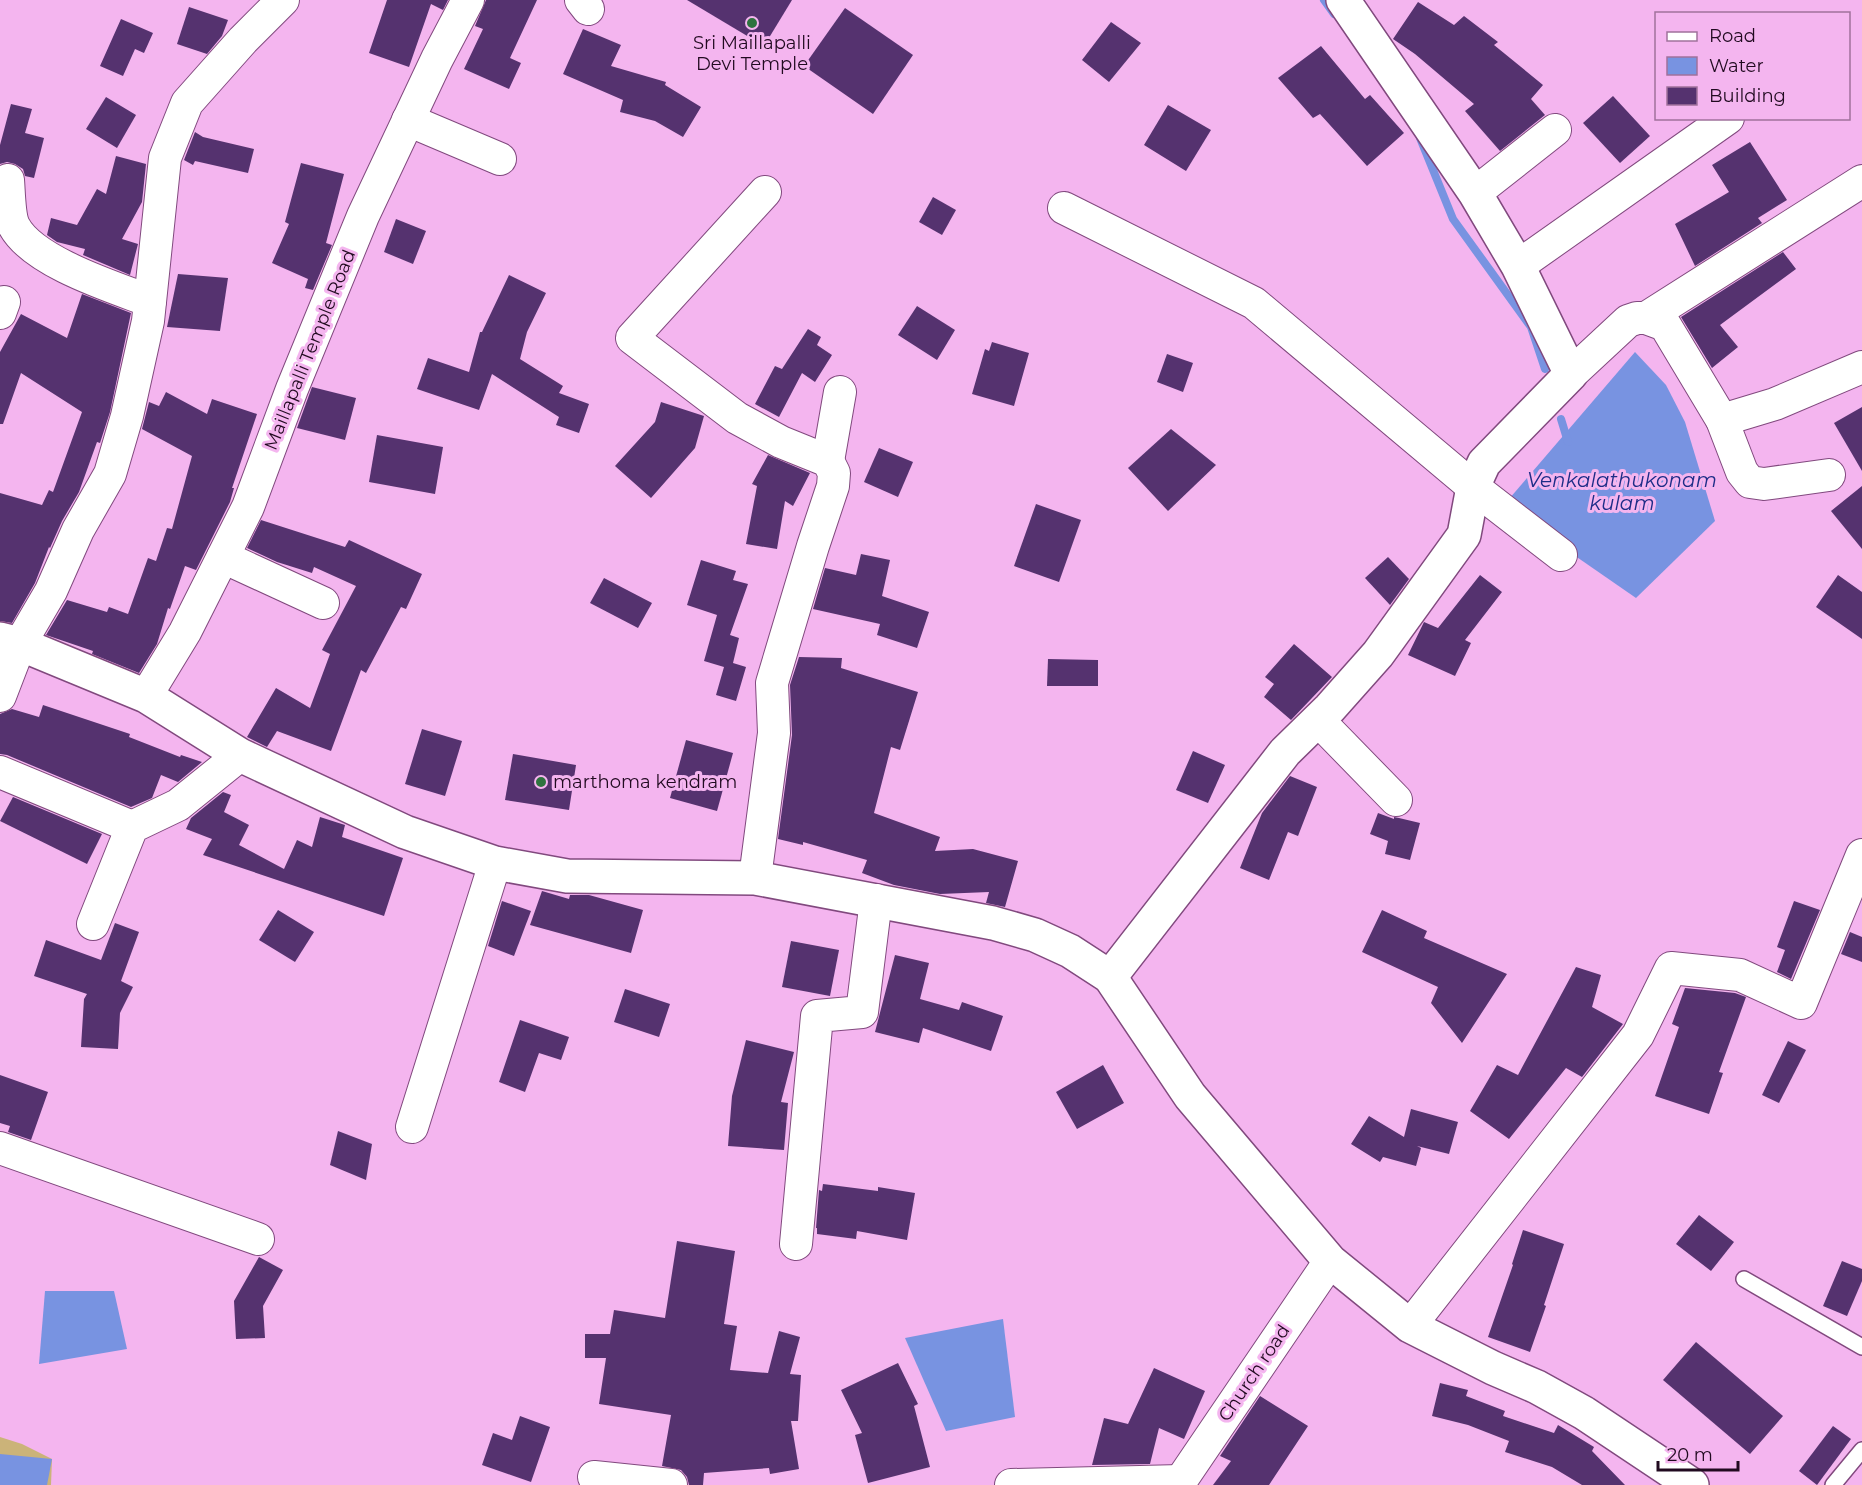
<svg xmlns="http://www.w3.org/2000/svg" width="1862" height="1485" font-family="Montserrat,sans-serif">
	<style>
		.green { fill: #cbb379 }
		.water { fill: #7893e1 }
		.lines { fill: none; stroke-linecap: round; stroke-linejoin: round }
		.stream { stroke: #7893e1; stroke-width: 8 }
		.building { fill: #55326f }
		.service-casing { stroke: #81497e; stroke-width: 18 }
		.minor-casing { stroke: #81497e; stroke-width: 34 }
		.tertiary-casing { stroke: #81497e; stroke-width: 36 }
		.secondary-casing { stroke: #81497e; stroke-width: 36 }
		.service { stroke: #fff; stroke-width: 15 }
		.minor { stroke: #fff; stroke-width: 32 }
		.tertiary { stroke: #fff; stroke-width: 33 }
		.secondary { stroke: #fff; stroke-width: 33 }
		.poi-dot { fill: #2e733f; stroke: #f4b5ef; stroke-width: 2 }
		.labels { text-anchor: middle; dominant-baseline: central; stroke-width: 6; stroke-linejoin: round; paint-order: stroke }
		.poi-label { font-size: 18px; fill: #210a20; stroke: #f4b5ef }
		.street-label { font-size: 18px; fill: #210a20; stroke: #f4b5ef }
		.water-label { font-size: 20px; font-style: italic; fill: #1d2d87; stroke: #f4b5ef }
	</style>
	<rect width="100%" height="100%" fill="#f4b5ef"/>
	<!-- green -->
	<polygon class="green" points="0,1437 22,1444 52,1459 51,1485 0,1485"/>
	<!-- water -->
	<g class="water">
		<polygon points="1635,352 1666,385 1685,422 1715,521 1636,598 1503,506"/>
		<polygon points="45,1291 114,1291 127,1349 39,1364"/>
		<polygon points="1003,1319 1015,1417 946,1431 905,1338"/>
		<polygon points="0,1454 52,1459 47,1485 0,1485"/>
	</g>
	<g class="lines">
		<!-- stream -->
		<g class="stream">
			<polyline points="1324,0 1334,14"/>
			<polyline points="1420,138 1453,219 1531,327 1545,369"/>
			<polyline points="1561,419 1568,442"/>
		</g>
	</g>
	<!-- building -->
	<g class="building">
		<polygon points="387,0 448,0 443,10 431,4 409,67 369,53"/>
		<polygon points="486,0 537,0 510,58 521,63 509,89 464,69 483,29 475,26"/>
		<polygon points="687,0 792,0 764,46"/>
		<polygon points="1418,2 1454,25 1464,16 1498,42 1494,45 1543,85 1531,99 1545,115 1500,151 1465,111 1474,104 1415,54 1393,39"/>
		<polygon points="189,7 228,20 222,36 207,54 177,44"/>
		<polygon points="845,8 913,55 873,114 804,66"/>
		<polygon points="121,19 153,33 144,53 135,49 123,76 100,66"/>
		<polygon points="1111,22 1141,43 1109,82 1082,60"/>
		<polygon points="583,29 621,45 611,66 666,82 665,85 701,107 683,137 655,121 620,112 623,100 563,74"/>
		<polygon points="1321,46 1365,99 1370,95 1404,133 1367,166 1320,114 1313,118 1278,78"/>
		<polygon points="1613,96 1650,136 1620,163 1583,123"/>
		<polygon points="106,97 136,115 117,148 86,129"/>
		<polygon points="11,104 32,109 25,133 44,138 34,178 25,176 23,169 15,164 7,162 0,164 0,145"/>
		<polygon points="1168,105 1211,130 1186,171 1144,145"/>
		<polygon points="195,132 203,137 254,149 248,173 195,161 193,165 184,160"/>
		<polygon points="1750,142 1787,200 1758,218 1762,223 1695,266 1675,224 1729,192 1712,165"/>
		<polygon points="116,156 146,164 142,202 122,239 138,244 130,275 83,255 85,249 57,242 47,235 51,218 77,225 97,189 106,194"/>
		<polygon points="301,163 344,174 326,243 332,245 313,290 305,288 308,279 272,263 289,224 285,222"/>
		<polygon points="933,197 956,210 942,235 919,222"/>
		<polygon points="396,219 426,231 413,264 384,252"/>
		<polygon points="1783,252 1796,269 1720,325 1738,347 1712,368 1681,317"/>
		<polygon points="178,274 228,278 220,331 167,327"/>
		<polygon points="509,275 546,293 527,332 520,359 563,386 559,393 589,404 579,433 556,425 559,417 492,374 479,410 417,389 428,358 469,372 480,332 482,332"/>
		<polygon points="82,294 131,313 110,412 100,443 97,442 79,492 62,521 50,548 49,547 35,583 12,623 0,621 0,493 42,505 49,490 53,492 82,412 21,373 3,424 0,424 0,352 21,314 67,338"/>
		<polygon points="917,306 955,330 937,360 898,335"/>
		<polygon points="808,329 821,337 817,345 832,355 815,382 802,373 779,417 755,404 775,366 782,369"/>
		<polygon points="992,342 1029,353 1014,406 972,394 985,349 989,351"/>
		<polygon points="1167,354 1193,363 1183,392 1157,382"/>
		<polygon points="312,387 356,398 345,440 297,428"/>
		<polygon points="166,392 207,414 212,399 257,414 232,488 234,488 230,502 196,570 185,566 170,609 168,608 157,644 139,673 92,654 93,651 46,635 67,600 107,612 109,607 128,614 148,558 156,561 167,528 172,529 192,456 142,429 149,402 159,406"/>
		<polygon points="661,402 704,416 695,448 651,498 615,466 655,422"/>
		<polygon points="1862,407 1862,471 1834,423"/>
		<polygon points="1171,429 1216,465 1168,511 1128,468"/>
		<polygon points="377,435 443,447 435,494 369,482"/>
		<polygon points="879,448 913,462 898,497 864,482"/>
		<polygon points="768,455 810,473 793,506 785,501 777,549 746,544 757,486 752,484"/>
		<polygon points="1862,486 1862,549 1831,511"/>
		<polygon points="1036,504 1081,520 1059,582 1014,566"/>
		<polygon points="261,520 345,547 349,540 422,574 406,609 401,607 366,673 361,670 331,751 277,731 267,747 247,737 276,688 310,708 330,654 322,650 356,586 314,567 312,573 277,562 247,548"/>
		<polygon points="861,554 890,560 882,596 929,612 917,648 877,635 880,624 813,609 825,568 856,575"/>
		<polygon points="1388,557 1409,579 1390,605 1365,578"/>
		<polygon points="701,560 736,571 733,580 748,584 730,635 739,638 733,663 746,667 736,701 716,695 724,667 704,661 717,615 687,605"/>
		<polygon points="1480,575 1502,592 1465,640 1471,643 1455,676 1408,655 1424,622 1438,628"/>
		<polygon points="1838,575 1862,592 1862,639 1816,607"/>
		<polygon points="604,578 652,603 638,628 590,603"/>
		<polygon points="1294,644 1332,677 1291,720 1264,697 1274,684 1265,677"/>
		<polygon points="799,657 842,658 841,668 918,692 900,750 891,747 874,813 940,837 935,851 973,849 1018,861 1005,907 986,903 989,892 940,894 894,885 862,873 867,860 803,842 803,845 778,839 792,735 790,685"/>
		<polygon points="1048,659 1098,660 1098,686 1047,686"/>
		<polygon points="43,705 130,734 129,737 180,757 181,755 202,762 178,782 161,775 152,798 131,807 7,755 0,754 0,714 12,709 39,717"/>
		<polygon points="422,729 462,741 445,796 405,784"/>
		<polygon points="686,740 733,753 717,811 670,798"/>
		<polygon points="1193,751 1225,765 1208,803 1176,790"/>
		<polygon points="513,754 576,765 569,810 505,800"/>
		<polygon points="1290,776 1317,787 1298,836 1288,832 1269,880 1240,868 1262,813"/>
		<polygon points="223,792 231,795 224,812 249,825 239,845 284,869 297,840 312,847 320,817 345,825 342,837 403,858 384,916 203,855 212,839 186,829 191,818"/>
		<polygon points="13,797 102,834 87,864 0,821"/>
		<polygon points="1378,813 1394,819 1394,817 1399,818 1420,823 1410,860 1385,854 1388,841 1370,834"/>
		<polygon points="542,891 569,899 570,895 589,895 643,910 631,953 530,925"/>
		<polygon points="502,901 531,911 514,956 488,946"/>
		<polygon points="1794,901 1820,910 1791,979 1777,972 1785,950 1777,947"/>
		<polygon points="278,910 314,932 295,962 259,940"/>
		<polygon points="1382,910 1427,931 1424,938 1507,974 1462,1043 1431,1003 1438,987 1362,952"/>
		<polygon points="115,923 139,932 121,981 133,987 120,1013 118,1049 81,1047 84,999 87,994 34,976 46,940 101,960"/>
		<polygon points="1850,932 1862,937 1862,962 1841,954"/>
		<polygon points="791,941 839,950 830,996 782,987"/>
		<polygon points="895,955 929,963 920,999 959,1010 962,1002 1003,1016 991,1051 923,1028 919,1043 875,1032"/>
		<polygon points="1576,967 1601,975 1592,1007 1623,1024 1582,1077 1566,1068 1509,1139 1470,1111 1497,1065 1518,1075"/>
		<polygon points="1685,988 1735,993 1746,997 1719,1072 1723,1073 1709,1114 1655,1096 1679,1027 1672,1024"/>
		<polygon points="625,989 670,1004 659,1037 614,1022"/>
		<polygon points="520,1020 569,1037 561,1060 539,1053 525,1092 499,1082"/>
		<polygon points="746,1040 794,1052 781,1102 788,1103 784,1150 728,1146 732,1096"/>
		<polygon points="1788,1041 1806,1050 1779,1103 1762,1095"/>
		<polygon points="1103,1065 1124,1103 1077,1129 1056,1092"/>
		<polygon points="0,1075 48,1092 31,1140 8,1132 10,1126 0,1123"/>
		<polygon points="1411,1109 1458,1122 1449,1154 1417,1146 1421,1148 1416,1166 1383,1157 1380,1162 1351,1144 1369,1116 1404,1137"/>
		<polygon points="338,1131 372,1144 366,1180 330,1165"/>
		<polygon points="823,1184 878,1191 878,1187 915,1193 907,1240 857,1231 856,1239 817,1234 817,1228 816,1228 819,1190 822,1191"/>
		<polygon points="1699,1215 1734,1242 1711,1271 1676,1244"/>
		<polygon points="1523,1230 1564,1244 1544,1305 1546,1306 1530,1352 1488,1337 1513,1265 1512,1264"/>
		<polygon points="677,1241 735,1251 724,1324 737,1326 730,1370 768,1373 779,1331 800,1337 790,1374 801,1375 798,1421 791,1421 799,1469 770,1474 769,1468 704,1473 703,1485 689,1485 687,1477 681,1470 662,1466 671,1415 599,1404 606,1358 585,1358 585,1334 610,1334 614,1310 665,1318"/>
		<polygon points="259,1257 283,1270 263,1306 265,1338 236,1339 234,1301"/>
		<polygon points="1842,1261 1862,1269 1862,1281 1847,1316 1823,1306"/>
		<polygon points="1696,1342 1783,1416 1750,1454 1663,1380"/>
		<polygon points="898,1363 918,1404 914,1406 930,1467 868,1483 855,1435 862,1433 841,1390"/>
		<polygon points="1154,1368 1205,1391 1184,1439 1159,1428 1150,1464 1092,1465 1104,1418 1128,1424"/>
		<polygon points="1440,1383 1468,1390 1466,1396 1505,1411 1503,1416 1554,1433 1558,1425 1594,1447 1592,1451 1625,1485 1582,1485 1552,1467 1505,1452 1509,1441 1468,1425 1432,1416"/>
		<polygon points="1260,1396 1308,1426 1269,1485 1213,1485 1231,1461 1220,1456"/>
		<polygon points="520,1416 550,1427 531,1482 482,1465 493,1433 512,1440"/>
		<polygon points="1833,1426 1851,1439 1817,1485 1799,1471"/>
	</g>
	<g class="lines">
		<defs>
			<g id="service">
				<polyline points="1744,1279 1862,1347"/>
				<polyline points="1833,1485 1862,1450"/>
			</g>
			<g id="minor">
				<polyline points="581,0 588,9"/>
				<polyline points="408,120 500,159"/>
				<path d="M8 180C9 191 9 216 14 226 33 262 113 287 150 301"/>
				<polyline points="1475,193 1555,130"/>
				<polyline points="1064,208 1254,303 1473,487 1561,555"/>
				<polyline points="1518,266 1728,118"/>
				<polyline points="0,313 4,302"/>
				<polyline points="1646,318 1862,181"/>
				<polyline points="1571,374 1628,321 1637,318 1646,318 1665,325 1722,420 1742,472 1750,482 1764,484 1829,475"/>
				<polyline points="1722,420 1775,404 1862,367"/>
				<polyline points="828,461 840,392"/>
				<polyline points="223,557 323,603"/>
				<polyline points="0,696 20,644 51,591 78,530 110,474 127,416 148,321 165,158 187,103 243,40 283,0"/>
				<polyline points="146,696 185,632 248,507 292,389 363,216 437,59 468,0"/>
				<polyline points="1318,720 1396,800"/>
				<polyline points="0,772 132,827"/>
				<polyline points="755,878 774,733 772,683 813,546 833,486 834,473 828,461 781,442 737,418 632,338 765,192"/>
				<polyline points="93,924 132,827 178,805 240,755"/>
				<polyline points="412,1127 495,863"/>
				<polyline points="0,1148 258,1239"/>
				<polyline points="796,1244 817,1016 862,1012 876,900"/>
				<polyline points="1410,1326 1638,1035 1671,968 1740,975 1801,1003 1862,855"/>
				<polyline points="594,1477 671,1485"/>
				<polyline points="1011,1485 1181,1481"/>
				<polyline points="1178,1485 1330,1261"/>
			</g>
			<polyline id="tertiary" points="1110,977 1285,752 1330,708 1378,654 1464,535 1473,487 1484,463 1571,374 1518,266 1475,193 1343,0"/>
			<polyline id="secondary" points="0,639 20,644 146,696 240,755 405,832 495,863 567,876 755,878 993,923 1035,935 1070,951 1110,977 1190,1096 1330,1261 1410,1326 1493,1368 1537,1387 1584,1413 1692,1485"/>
		</defs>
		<!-- service casing -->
		<use href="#service" class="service-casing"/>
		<!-- minor casing -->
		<use href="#minor" class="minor-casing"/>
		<!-- tertiary casing -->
		<use href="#tertiary" class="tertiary-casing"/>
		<!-- secondary casing -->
		<use href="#secondary" class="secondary-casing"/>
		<!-- service -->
		<use href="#service" class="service"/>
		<!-- minor -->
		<use href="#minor" class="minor"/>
		<!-- tertiary -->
		<use href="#tertiary" class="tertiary"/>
		<!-- secondary -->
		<use href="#secondary" class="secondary"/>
	</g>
	<!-- markers -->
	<g class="poi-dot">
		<circle cx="752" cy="23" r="6"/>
		<circle cx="541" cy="782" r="6"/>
	</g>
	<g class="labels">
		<!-- poi labels -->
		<g class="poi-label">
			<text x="752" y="43">Sri Maillapalli<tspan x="752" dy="21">Devi Temple</tspan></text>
			<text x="553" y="782" text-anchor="start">marthoma kendram</text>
		</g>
		<!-- street labels -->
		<g class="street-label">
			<text transform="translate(310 350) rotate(-68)">Maillapalli Temple Road</text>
			<text transform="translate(1254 1373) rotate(-56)">Church road</text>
		</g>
		<!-- water labels -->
		<g class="water-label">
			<text x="1622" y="480">Venkalathukonam<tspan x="1622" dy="23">kulam</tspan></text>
		</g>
	</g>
	<!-- legend -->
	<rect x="1655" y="12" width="195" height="108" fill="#f4b5ef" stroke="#a0719c" stroke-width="1.5"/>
	<rect x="1667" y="32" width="30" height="9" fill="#ffffff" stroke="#a0719c" stroke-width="1.5"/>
	<text x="1709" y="42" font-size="18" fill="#210a20">Road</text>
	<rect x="1667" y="57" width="30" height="18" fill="#7893e1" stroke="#a0719c" stroke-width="1.5"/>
	<text x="1709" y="72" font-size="18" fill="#210a20">Water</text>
	<rect x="1667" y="87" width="30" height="18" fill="#55326f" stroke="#a0719c" stroke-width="1.5"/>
	<text x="1709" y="102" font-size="18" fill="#210a20">Building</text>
	<!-- scale -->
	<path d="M1658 1461v9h80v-9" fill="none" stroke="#210a20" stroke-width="3"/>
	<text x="1667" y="1461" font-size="18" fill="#210a20" stroke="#f4b5ef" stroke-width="4.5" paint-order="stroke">20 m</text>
</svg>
